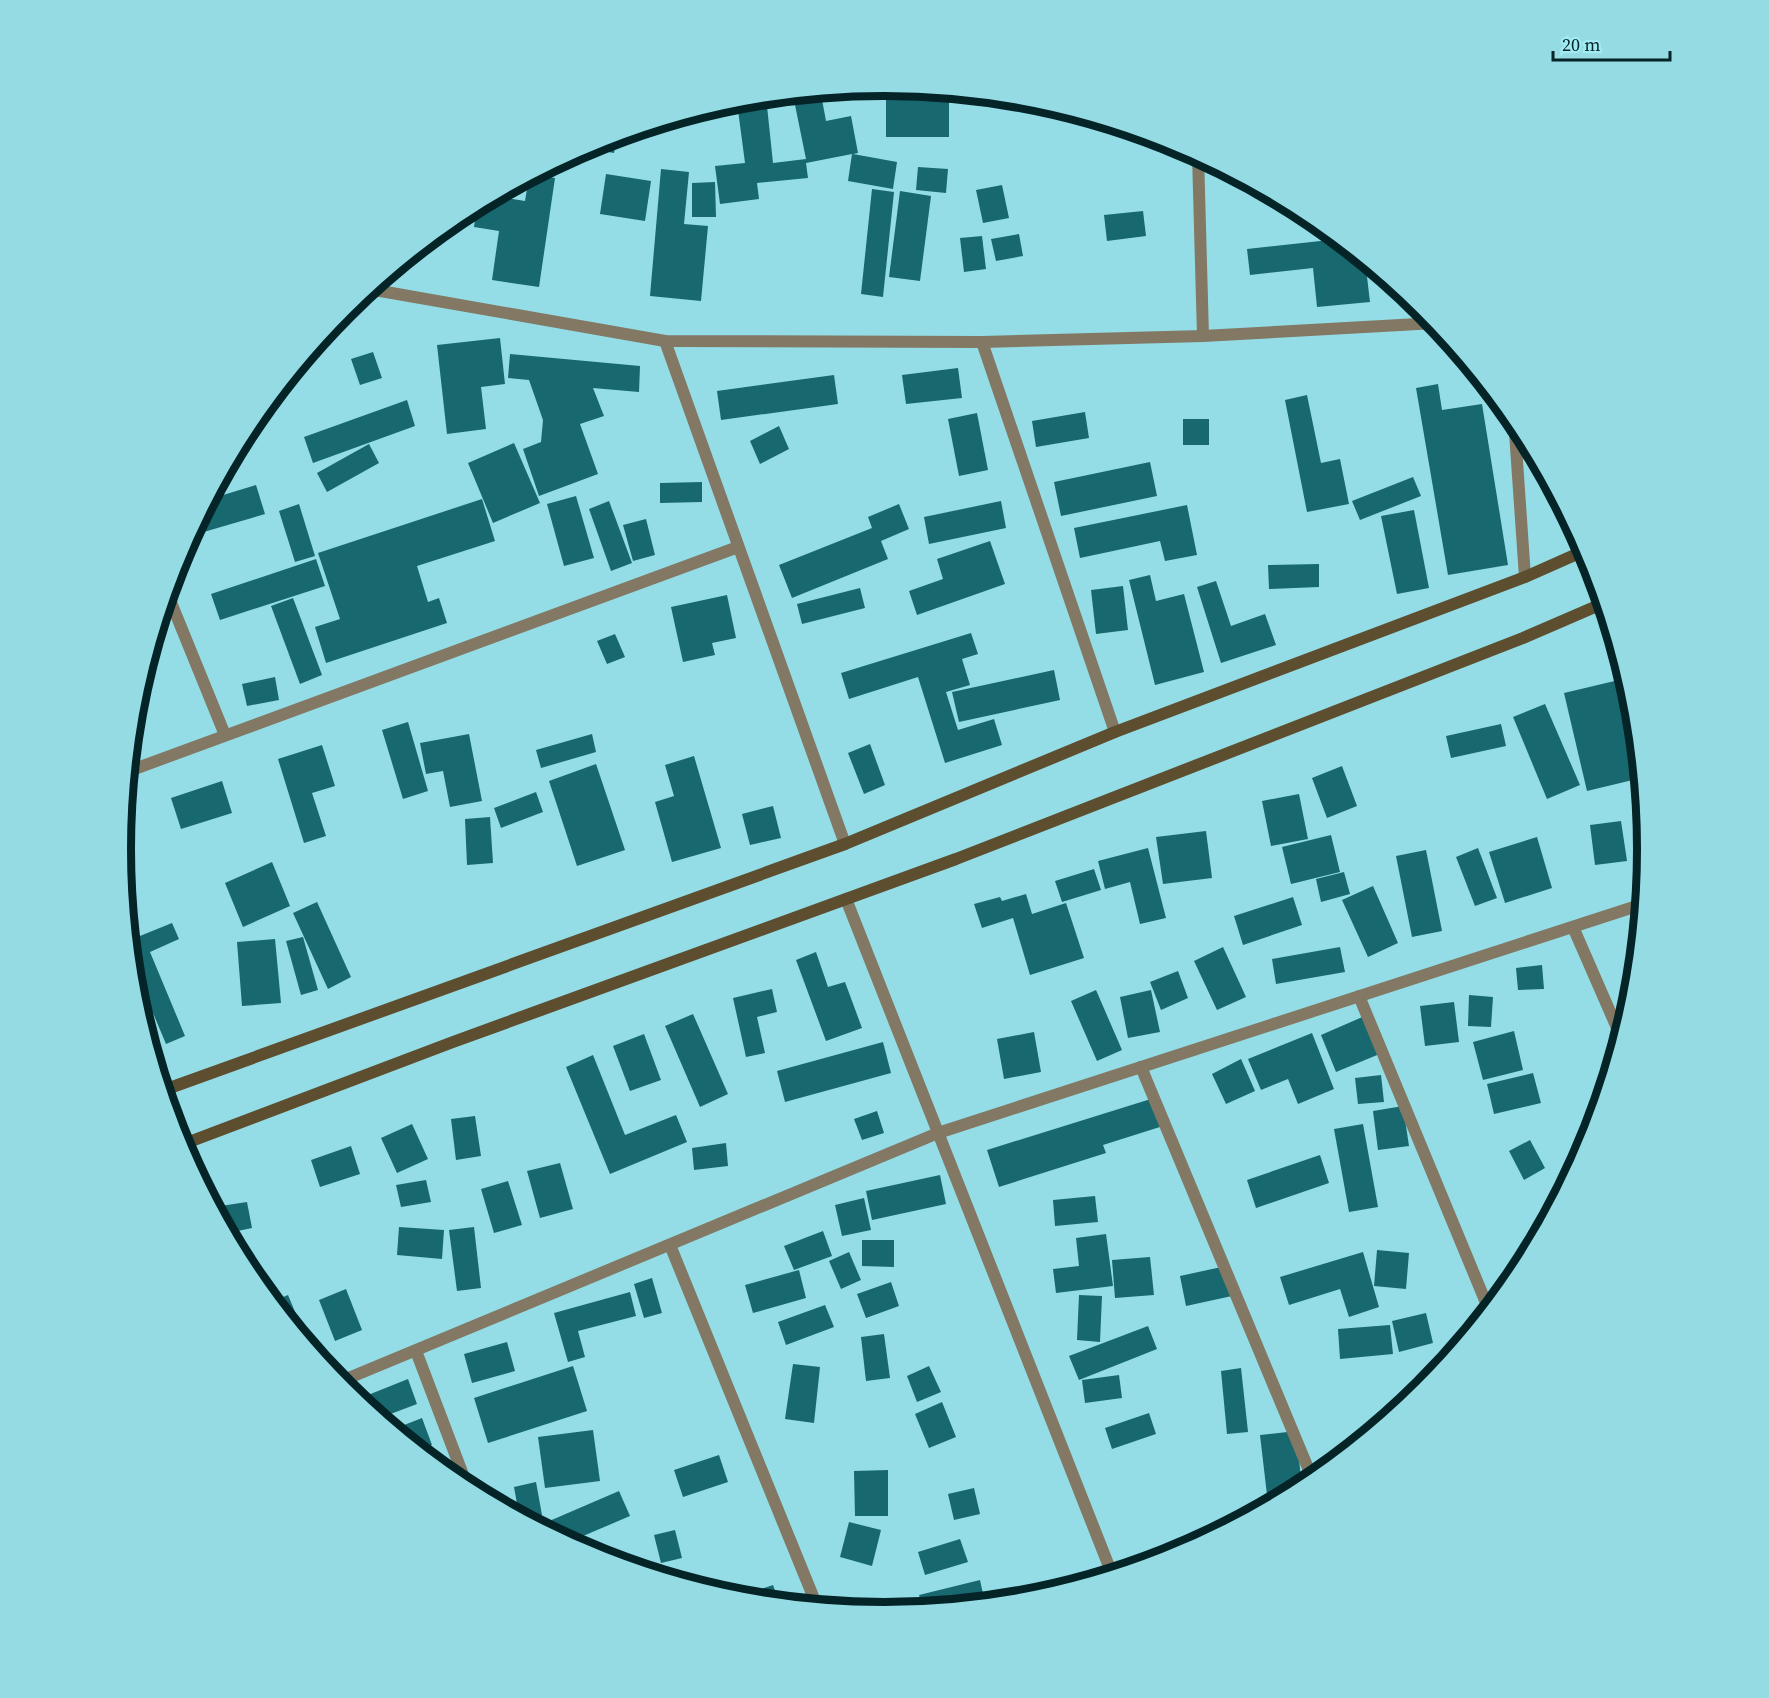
<svg xmlns="http://www.w3.org/2000/svg" width="1769" height="1698" font-family="'Source Serif 4',serif">
	<style>
		.building { fill: #186870 }
		.lines { fill: none; stroke-linecap: round; stroke-linejoin: round }
		.street { stroke: #827863; stroke-width: 12 }
		.secondary { stroke: #5d4e2f; stroke-width: 12 }
		.rim { fill: none; stroke: #042427; stroke-width: 8 }
	</style>
	<rect width="100%" height="100%" fill="#94dde6"/>
	<!-- building -->
	<g class="building">
		<polygon points="821,94 826,121 851,116 858,153 853,154 897,162 893,189 848,181 852,154 806,163 808,178 757,183 759,199 720,204 715,166 745,163 738,110 767,106 773,163 806,159 794,100"/>
		<rect x="886" y="98" width="63" height="39"/>
		<polygon points="655,125 655,134 629,133 629,132"/>
		<polygon points="617,136 614,153 585,148 593,143"/>
		<polygon points="918,167 948,169 946,193 916,190"/>
		<polygon points="661,169 689,172 684,224 708,226 701,301 650,296"/>
		<polygon points="606,174 651,181 645,221 600,214"/>
		<polygon points="534,175 555,178 539,287 492,280 499,231 474,227 477,205 494,196 525,201 529,177"/>
		<polygon points="715,182 716,217 692,217 692,183"/>
		<polygon points="1002,185 1009,218 983,223 976,190"/>
		<polygon points="872,189 894,192 883,297 861,294"/>
		<polygon points="900,191 931,196 920,281 889,277"/>
		<polygon points="469,210 466,227 448,224 461,214"/>
		<polygon points="1143,211 1146,236 1107,241 1104,215"/>
		<polygon points="1019,234 1023,256 996,261 991,239"/>
		<polygon points="982,236 986,269 964,272 960,238"/>
		<polygon points="1339,239 1365,260 1370,302 1317,307 1313,268 1250,275 1247,249"/>
		<polygon points="500,338 505,384 481,387 486,429 447,434 437,345"/>
		<polygon points="373,352 382,378 360,385 351,359"/>
		<polygon points="510,354 640,366 639,392 593,388 604,416 580,424 598,474 539,496 523,449 541,442 543,420 529,380 508,378"/>
		<polygon points="958,368 962,398 906,404 902,375"/>
		<polygon points="834,375 838,404 721,420 717,391"/>
		<polygon points="1438,384 1442,410 1482,404 1508,565 1448,575 1416,388"/>
		<polygon points="1307,395 1321,463 1340,459 1349,504 1307,512 1285,400"/>
		<polygon points="407,400 415,426 313,463 304,437"/>
		<polygon points="1085,412 1089,438 1036,447 1032,421"/>
		<polygon points="977,413 988,470 959,476 948,419"/>
		<rect x="1183" y="419" width="26" height="26"/>
		<polygon points="779,426 789,449 760,464 750,441"/>
		<polygon points="514,443 540,503 493,523 468,463"/>
		<polygon points="369,444 379,463 327,492 317,473"/>
		<polygon points="1150,462 1157,496 1061,516 1054,482"/>
		<polygon points="1413,477 1421,496 1360,520 1352,501"/>
		<polygon points="702,482 702,502 660,503 660,483"/>
		<polygon points="256,485 265,514 190,536 210,499"/>
		<polygon points="576,496 594,558 564,566 547,504"/>
		<polygon points="482,499 495,541 417,566 428,602 439,598 447,623 326,663 315,627 340,619 318,553"/>
		<polygon points="609,501 632,563 611,571 589,509"/>
		<polygon points="1001,501 1006,528 929,544 924,517"/>
		<polygon points="299,504 315,556 295,562 279,511"/>
		<polygon points="899,504 909,529 881,541 888,559 792,598 779,565 872,528 868,517"/>
		<polygon points="1187,505 1197,555 1165,561 1160,541 1080,558 1074,528"/>
		<polygon points="1414,510 1429,588 1397,594 1381,516"/>
		<polygon points="646,519 655,555 633,561 623,525"/>
		<polygon points="990,541 1005,584 917,615 909,591 943,579 937,559"/>
		<polygon points="316,559 325,586 220,620 211,594"/>
		<polygon points="1319,564 1319,587 1269,589 1268,565"/>
		<polygon points="1150,575 1156,601 1184,594 1204,672 1155,685 1129,580"/>
		<polygon points="1216,581 1231,626 1265,614 1276,645 1221,663 1197,587"/>
		<polygon points="1123,586 1128,630 1096,634 1091,590"/>
		<polygon points="860,588 865,608 802,624 797,604"/>
		<polygon points="727,595 736,638 712,643 715,655 683,662 671,607"/>
		<polygon points="293,598 322,675 300,684 271,606"/>
		<polygon points="971,633 978,654 962,659 970,685 946,692 958,730 994,719 1002,745 945,763 918,677 849,699 841,673"/>
		<polygon points="615,634 625,657 607,664 597,641"/>
		<polygon points="1054,670 1060,700 959,722 952,692"/>
		<polygon points="275,677 279,700 247,706 242,684"/>
		<polygon points="1623,679 1638,743 1641,778 1587,791 1564,693"/>
		<polygon points="1545,704 1580,785 1547,799 1513,717"/>
		<polygon points="408,722 428,791 403,799 382,730"/>
		<polygon points="1501,724 1506,746 1451,758 1446,736"/>
		<polygon points="469,734 482,801 450,807 443,771 426,774 420,743"/>
		<polygon points="592,734 596,752 541,768 536,750"/>
		<polygon points="870,744 885,785 864,794 848,753"/>
		<polygon points="322,745 335,786 312,793 326,836 304,843 278,759"/>
		<polygon points="694,756 721,848 672,862 655,802 674,796 665,765"/>
		<polygon points="596,764 625,850 577,866 549,781"/>
		<polygon points="1342,766 1357,806 1327,818 1312,778"/>
		<polygon points="222,781 232,813 181,829 171,798"/>
		<polygon points="536,792 543,812 501,828 494,808"/>
		<polygon points="1299,794 1308,839 1271,846 1262,801"/>
		<polygon points="773,806 781,838 750,845 742,814"/>
		<polygon points="490,817 493,863 467,865 465,819"/>
		<polygon points="1621,821 1627,861 1595,865 1590,825"/>
		<polygon points="1206,831 1212,878 1163,884 1156,837"/>
		<polygon points="1331,835 1340,872 1291,884 1282,847"/>
		<polygon points="1537,837 1552,888 1505,903 1489,852"/>
		<polygon points="1148,848 1166,918 1140,924 1130,882 1105,889 1098,861"/>
		<polygon points="1478,848 1497,898 1475,906 1456,857"/>
		<polygon points="1426,850 1442,931 1412,937 1396,856"/>
		<polygon points="272,862 290,906 243,927 225,883"/>
		<polygon points="1094,869 1101,890 1062,902 1055,881"/>
		<polygon points="1344,872 1350,894 1321,902 1316,879"/>
		<polygon points="1373,886 1398,943 1368,957 1342,900"/>
		<polygon points="1026,894 1032,914 1066,903 1084,958 1030,975 1013,918 982,928 974,904 1000,897 1002,901"/>
		<polygon points="1293,897 1302,925 1243,945 1234,916"/>
		<polygon points="317,902 351,977 328,989 293,913"/>
		<polygon points="172,923 179,939 150,952 185,1036 166,1044 132,963 130,940"/>
		<polygon points="1641,924 1639,943 1638,948 1630,928"/>
		<polygon points="303,937 318,990 301,995 286,941"/>
		<polygon points="275,939 281,1003 242,1006 237,942"/>
		<polygon points="1223,947 1246,997 1217,1010 1194,961"/>
		<polygon points="1340,947 1345,972 1276,984 1272,959"/>
		<polygon points="816,952 828,987 845,982 862,1028 826,1041 796,960"/>
		<polygon points="1542,965 1544,989 1518,990 1516,968"/>
		<polygon points="1178,971 1188,998 1161,1010 1150,982"/>
		<polygon points="772,989 777,1012 757,1017 765,1053 746,1057 733,998"/>
		<polygon points="1096,990 1122,1050 1097,1061 1071,1001"/>
		<polygon points="1151,990 1160,1032 1128,1038 1120,997"/>
		<polygon points="1469,995 1493,997 1491,1027 1468,1026"/>
		<polygon points="1454,1002 1459,1042 1425,1046 1420,1006"/>
		<polygon points="693,1014 728,1094 700,1107 665,1026"/>
		<polygon points="1367,1015 1382,1053 1336,1072 1321,1035"/>
		<polygon points="1514,1031 1523,1070 1483,1080 1473,1042"/>
		<polygon points="1034,1032 1041,1072 1004,1079 997,1039"/>
		<polygon points="1312,1033 1334,1089 1298,1104 1288,1079 1261,1090 1248,1059"/>
		<polygon points="644,1034 661,1080 630,1091 613,1046"/>
		<polygon points="883,1042 891,1073 785,1102 777,1071"/>
		<polygon points="593,1055 625,1135 676,1115 687,1142 610,1174 566,1067"/>
		<polygon points="1241,1059 1255,1091 1226,1104 1212,1074"/>
		<polygon points="1533,1073 1541,1103 1494,1114 1487,1084"/>
		<polygon points="1381,1075 1384,1102 1358,1104 1355,1078"/>
		<polygon points="1154,1098 1163,1126 1103,1145 1106,1153 999,1187 987,1150"/>
		<polygon points="1403,1106 1409,1146 1378,1150 1373,1111"/>
		<polygon points="877,1111 884,1133 862,1140 854,1119"/>
		<polygon points="475,1116 481,1156 456,1160 451,1119"/>
		<polygon points="412,1124 428,1159 397,1173 381,1138"/>
		<polygon points="1363,1124 1378,1207 1349,1212 1334,1129"/>
		<polygon points="1530,1140 1545,1168 1524,1180 1509,1151"/>
		<polygon points="726,1143 728,1166 694,1170 692,1148"/>
		<polygon points="351,1146 360,1174 320,1187 311,1160"/>
		<polygon points="1320,1155 1329,1183 1256,1208 1247,1180"/>
		<polygon points="560,1163 573,1209 540,1218 527,1171"/>
		<polygon points="940,1175 946,1204 872,1220 866,1191"/>
		<polygon points="426,1180 431,1202 401,1207 396,1185"/>
		<polygon points="508,1181 522,1225 494,1233 481,1189"/>
		<polygon points="1095,1196 1098,1222 1055,1226 1053,1200"/>
		<polygon points="864,1198 871,1230 842,1236 835,1205"/>
		<polygon points="247,1202 252,1228 228,1233 214,1207"/>
		<polygon points="399,1227 444,1230 442,1259 397,1255"/>
		<polygon points="474,1227 481,1288 457,1291 449,1230"/>
		<polygon points="823,1231 832,1256 794,1270 784,1246"/>
		<polygon points="1106,1234 1113,1286 1056,1293 1053,1269 1079,1266 1076,1238"/>
		<polygon points="862,1240 894,1240 894,1267 862,1266"/>
		<polygon points="1377,1250 1409,1253 1406,1289 1374,1286"/>
		<polygon points="849,1252 861,1280 841,1289 829,1261"/>
		<polygon points="1363,1252 1379,1307 1349,1317 1340,1289 1289,1305 1280,1277"/>
		<polygon points="1150,1257 1154,1295 1115,1298 1112,1260"/>
		<polygon points="1226,1266 1232,1296 1186,1306 1180,1276"/>
		<polygon points="799,1270 806,1298 753,1313 745,1285"/>
		<polygon points="652,1278 662,1313 644,1318 634,1284"/>
		<polygon points="891,1282 899,1306 866,1318 857,1294"/>
		<polygon points="346,1289 362,1330 335,1341 319,1300"/>
		<polygon points="630,1292 636,1316 578,1331 585,1357 568,1362 554,1313"/>
		<polygon points="288,1295 308,1343 307,1343 273,1301"/>
		<polygon points="1079,1295 1102,1296 1100,1342 1077,1340"/>
		<polygon points="825,1305 834,1327 786,1345 778,1322"/>
		<polygon points="1426,1313 1433,1343 1399,1352 1392,1321"/>
		<polygon points="1390,1325 1393,1354 1340,1359 1338,1329"/>
		<polygon points="1148,1326 1157,1349 1079,1380 1069,1356"/>
		<polygon points="884,1334 890,1378 866,1381 861,1337"/>
		<polygon points="507,1342 515,1371 472,1383 464,1354"/>
		<polygon points="793,1364 820,1367 814,1423 785,1419"/>
		<polygon points="573,1366 587,1411 488,1443 474,1398"/>
		<polygon points="929,1366 941,1392 917,1402 907,1376"/>
		<polygon points="1241,1368 1248,1432 1227,1434 1221,1371"/>
		<polygon points="1119,1375 1122,1398 1085,1403 1082,1380"/>
		<polygon points="408,1379 417,1404 380,1418 368,1408 363,1397"/>
		<polygon points="942,1402 956,1437 929,1448 915,1414"/>
		<polygon points="1149,1413 1156,1434 1112,1449 1105,1428"/>
		<polygon points="422,1418 432,1445 420,1450 394,1429"/>
		<polygon points="593,1430 600,1481 545,1488 538,1437"/>
		<polygon points="1296,1431 1302,1487 1293,1492 1267,1495 1260,1435"/>
		<polygon points="719,1455 728,1482 683,1497 674,1470"/>
		<polygon points="888,1470 888,1516 855,1516 854,1471"/>
		<polygon points="536,1482 542,1515 525,1518 519,1515 514,1487"/>
		<polygon points="974,1488 980,1514 954,1520 948,1494"/>
		<polygon points="619,1491 630,1516 569,1542 552,1533 547,1522"/>
		<polygon points="849,1522 881,1530 872,1566 840,1557"/>
		<polygon points="675,1530 682,1558 661,1563 654,1535"/>
		<polygon points="960,1539 968,1562 925,1575 918,1552"/>
		<polygon points="1202,1540 1176,1555 1154,1561 1151,1552"/>
		<polygon points="980,1580 985,1603 923,1609 919,1595"/>
		<polygon points="773,1585 779,1602 736,1598"/>
	</g>
	<g class="lines">
		<!-- street -->
		<g class="street">
			<polyline points="1198,155 1203,336"/>
			<polyline points="369,289 665,341 982,342 1203,336 1436,323"/>
			<polyline points="665,341 845,844"/>
			<polyline points="982,342 1115,732"/>
			<polyline points="1514,418 1525,577"/>
			<polyline points="168,595 225,735"/>
			<polyline points="129,771 738,547"/>
			<polyline points="846,899 1112,1574"/>
			<polyline points="1573,927 1621,1037"/>
			<polyline points="1359,996 1489,1310"/>
			<polyline points="1141,1067 1313,1480"/>
			<polyline points="670,1245 817,1606"/>
			<polyline points="416,1351 468,1488"/>
			<polyline points="339,1382 938,1133 1643,904"/>
		</g>
		<!-- secondary -->
		<g class="secondary">
			<polyline points="164,1090 845,844 1115,732 1525,577 1586,550"/>
			<polyline points="181,1145 453,1042 956,859 1523,638 1604,603"/>
		</g>
	</g>
	<!-- crop -->
	<path d="M0 0H1769V1698H0ZM131 849a753 753 0 1 1 1506 0a753 753 0 1 1-1506 0Z" fill="#94dbe3" fill-rule="evenodd"/>
	<path class="rim" d="M131 849a753 753 0 1 1 1506 0a753 753 0 1 1-1506 0Z"/>
	<!-- scale -->
	<path d="M1553 51v9h117v-9" fill="none" stroke="#042427" stroke-width="3"/>
	<text x="1562" y="51" font-size="18" fill="#042427" stroke="#a1ebf3" stroke-width="4.5" paint-order="stroke">20 m</text>
</svg>
